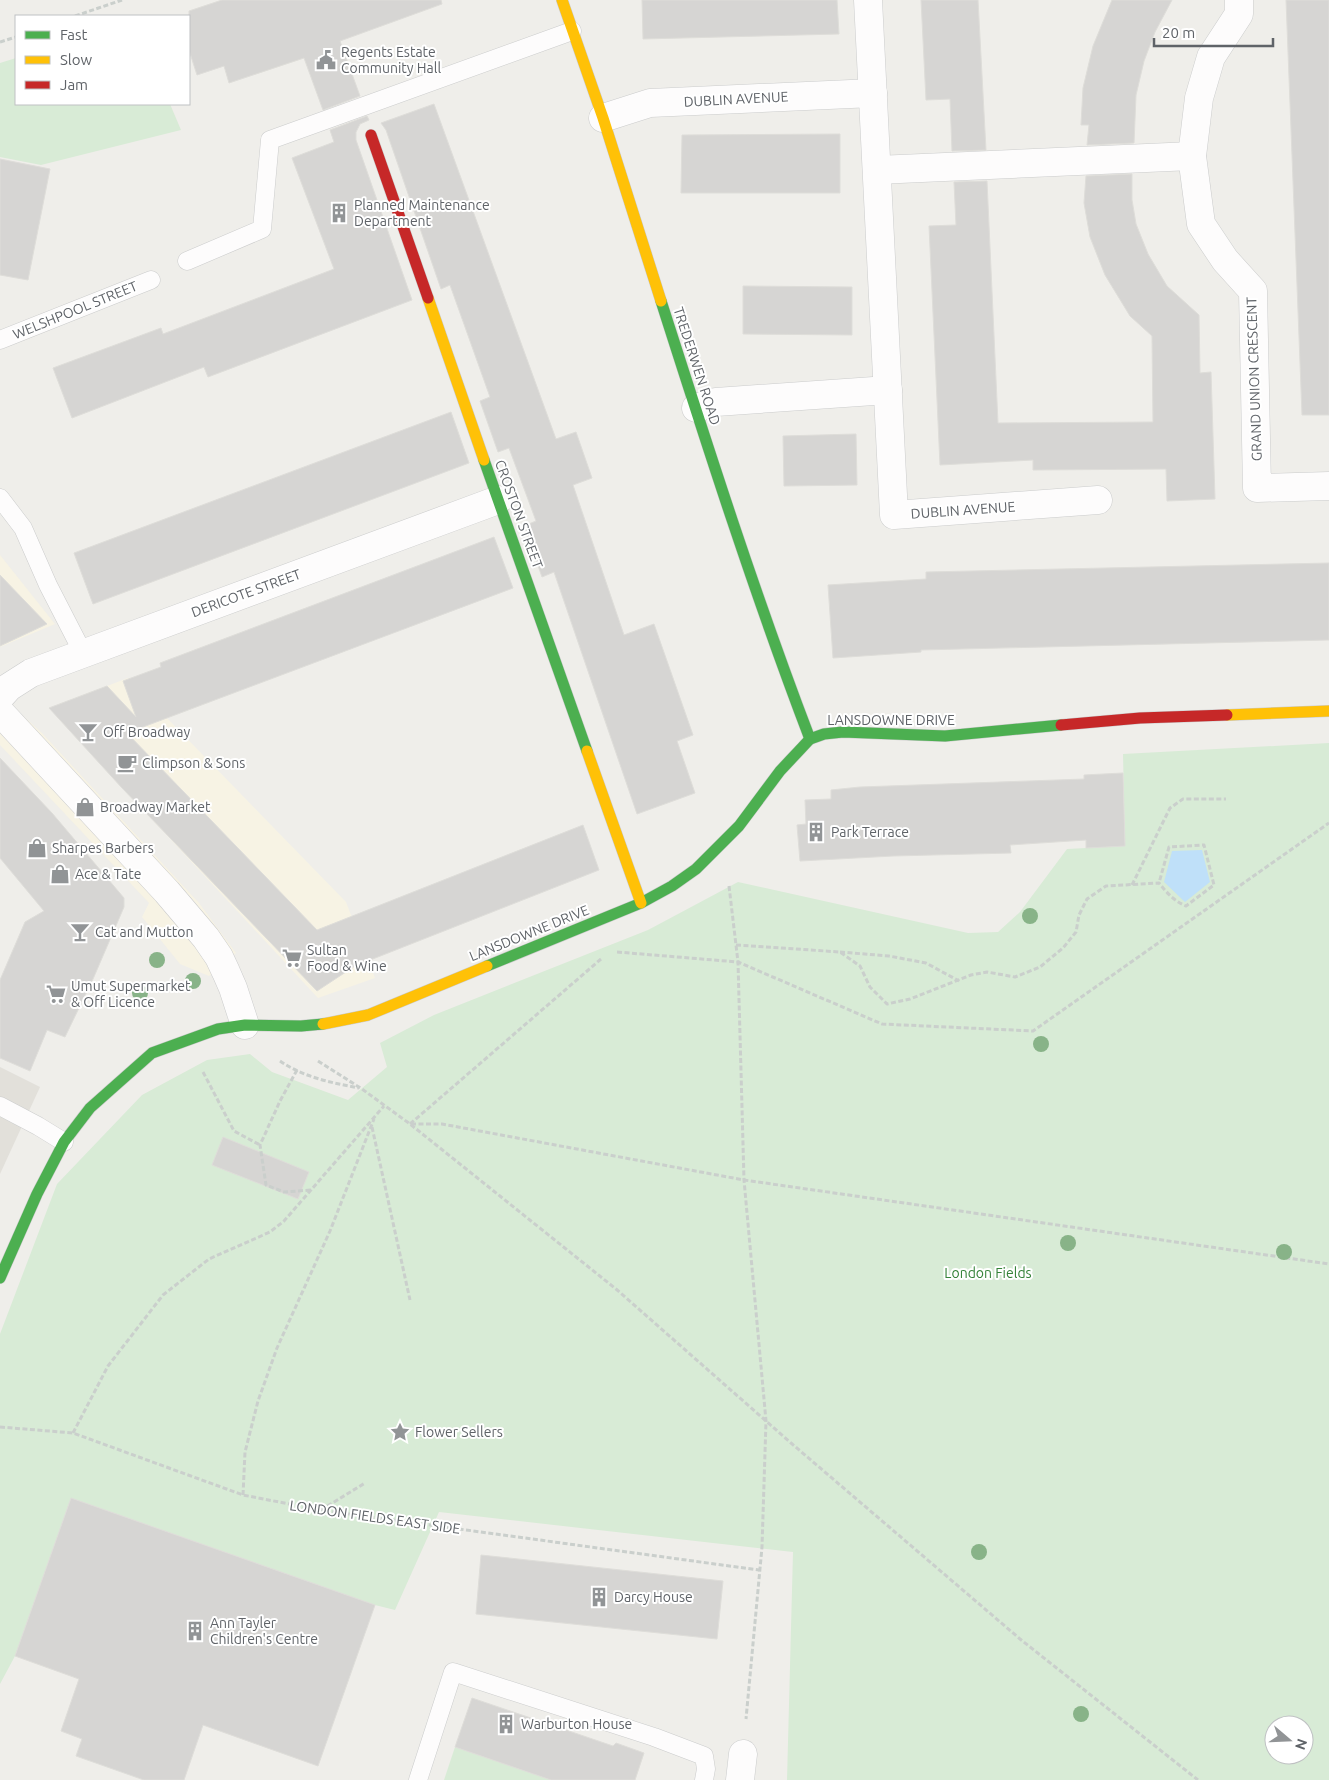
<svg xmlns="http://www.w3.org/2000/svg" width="1329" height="1780" font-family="Ubuntu,sans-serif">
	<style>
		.commercial { fill: #f7f3e4 }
		.education { fill: #e2e0da }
		.green { fill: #d8ebd6; fill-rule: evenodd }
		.water { fill: #bfe0f9 }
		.building { fill: #d6d5d3; stroke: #deddd9 }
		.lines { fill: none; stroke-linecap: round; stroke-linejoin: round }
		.lane-casing { stroke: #cbcccc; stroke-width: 19 }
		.street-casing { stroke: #cbcccc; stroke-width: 29 }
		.fast-casing { stroke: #cacacb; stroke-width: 12 }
		.slow-casing { stroke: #cacacb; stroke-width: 12 }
		.jam-casing { stroke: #cacacb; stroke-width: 12 }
		.path { stroke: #cacfcc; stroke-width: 3; stroke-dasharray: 5 2.5; stroke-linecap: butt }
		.lane { stroke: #fdfcfc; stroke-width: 18 }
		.street { stroke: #fdfcfc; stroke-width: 28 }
		.fast { stroke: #4caf50; stroke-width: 11 }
		.slow { stroke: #ffc107; stroke-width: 11 }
		.jam { stroke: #c62828; stroke-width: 11 }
		.tree { fill: #88b388 }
		.labels { text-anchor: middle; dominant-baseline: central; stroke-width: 4; stroke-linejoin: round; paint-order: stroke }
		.poi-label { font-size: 14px; fill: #5f6368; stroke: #fff; text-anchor: start }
		.street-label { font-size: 14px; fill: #5f6368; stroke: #fff }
		.park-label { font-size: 14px; fill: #348238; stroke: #fff }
	</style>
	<rect width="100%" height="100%" fill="#efeeea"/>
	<!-- commercial -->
	<g class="commercial">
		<polygon points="0,555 55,624 0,647"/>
		<polygon points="128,678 346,902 375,978 318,998 56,716 57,705"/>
		<polygon points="0,695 42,733 199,903 236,953 209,976 180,964 142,917 149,903 0,745"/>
	</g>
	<!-- education -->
	<polygon class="education" points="0,1067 40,1087 0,1174"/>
	<!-- green -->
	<g class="green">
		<polygon points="16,58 16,104 170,104 181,130 41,165 0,157 0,63"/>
		<path d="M1329 743V1780H787L793 1552 439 1512 395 1610 375 1605 71 1498 15 1656 0 1684V1334L57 1184 142 1095 207 1060 250 1054 272 1072 348 1100 387 1067 380 1043 434 1015 648 930 738 882 968 933 998 932 1020 912 1067 849 1125 846 1123 754ZM1274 1725H1304V1755H1274Z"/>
		<polygon points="455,1747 551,1780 444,1780"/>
	</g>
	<!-- water -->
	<polygon class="water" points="1202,850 1210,882 1185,902 1164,882 1172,851"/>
	<!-- building -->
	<g class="building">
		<polygon points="222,0 441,0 442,4 340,41 360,96 323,110 304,58 229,83 224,66 197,75 189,50 189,11"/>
		<polygon points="642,0 837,0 839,34 643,39"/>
		<polygon points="921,0 978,0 986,150 952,151 950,99 926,100"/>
		<polygon points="1112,0 1172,0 1155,32 1144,61 1136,95 1134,143 1087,145 1089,125 1081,125 1083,88 1093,46"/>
		<polygon points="1286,0 1329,0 1329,415 1302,415"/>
		<polygon points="434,104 556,439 576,432 592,478 573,485 624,635 654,624 693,735 677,741 695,793 637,814 554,572 542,577 524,526 536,521 509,448 498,452 480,401 490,397 450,285 441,289 386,130 381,123"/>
		<polygon points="367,116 369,120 360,124 356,132 356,140 412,300 208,377 204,367 72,418 53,368 161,328 163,334 334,269 292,158 334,142 330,130"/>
		<polygon points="840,134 840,193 681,193 682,135"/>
		<polygon points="0,159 50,169 28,280 0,275"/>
		<polygon points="1132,174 1132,200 1136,224 1148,254 1167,286 1199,315 1200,373 1211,372 1215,499 1167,501 1166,469 1033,470 1033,460 940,465 929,226 956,225 954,182 987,181 998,423 1153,422 1152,336 1130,316 1105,275 1090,237 1084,203 1086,176"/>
		<polygon points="743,286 852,287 852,335 743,334"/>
		<polygon points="451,412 469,463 93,604 74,553"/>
		<polygon points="856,434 857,485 784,486 783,436"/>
		<polygon points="494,537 513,588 127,733 317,930 583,825 599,870 355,966 317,991 122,788 49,708 107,686 136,717 123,681 161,667 160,663"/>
		<polygon points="1329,563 1329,640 921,650 921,652 833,658 828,585 926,579 926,572"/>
		<polygon points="0,575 47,624 0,646"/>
		<polygon points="0,758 52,813 124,898 124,907 93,979 65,1037 47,1030 30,1071 0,1058 0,980 25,922 44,911 0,858"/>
		<polygon points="1123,773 1125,846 1086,848 1086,840 1010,845 1011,853 893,856 800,861 797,825 806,824 805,800 831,799 831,790 860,787 1084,779 1084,775"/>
		<polygon points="223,1137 309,1172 298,1199 212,1165"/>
		<polygon points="71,1498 375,1605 318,1766 203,1725 184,1780 144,1780 76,1756 82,1739 61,1731 79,1679 15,1656"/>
		<polygon points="481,1555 723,1581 717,1639 476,1614"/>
		<polygon points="472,1698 613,1746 616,1743 644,1753 635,1780 551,1780 455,1747"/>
	</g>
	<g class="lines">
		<defs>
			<g id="lane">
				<polyline points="187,261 262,229 270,140 572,31"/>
				<polyline points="0,340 151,280"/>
				<polyline points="0,498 23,528 48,585 83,653"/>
				<polyline points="0,1106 38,1126 64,1142"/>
				<polyline points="418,1780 453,1672 654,1737 704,1756 706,1769 704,1780"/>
			</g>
			<g id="street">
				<polyline points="868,0 894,515 1098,500"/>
				<polyline points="1239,0 1239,14 1211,57 1199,98 1192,156 1201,224 1225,260 1253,291 1257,488 1329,486"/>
				<polyline points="603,118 650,103 873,93"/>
				<polyline points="877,170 1192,156"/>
				<polyline points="696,408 716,402 888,390"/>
				<polyline points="0,697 9,687 31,673 498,500"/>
				<polyline points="0,712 167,892 206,938 219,957 226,972 233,988 245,1025"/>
				<polyline points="740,1780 743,1754"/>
			</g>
			<g id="fast">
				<path d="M661 301C708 448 755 595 810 739"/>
				<polyline points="484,460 587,751"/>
				<polyline points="487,966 641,903 672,886 696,869 739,826 780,771 810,739 824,734 843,732 945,736 1061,725"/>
				<polyline points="0,1278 37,1194 64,1142 90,1108 152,1053 218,1029 245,1025 301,1026 323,1024"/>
			</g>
			<g id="slow">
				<polyline points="562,0 603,118 661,301"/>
				<polyline points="428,298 484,460"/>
				<polyline points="1227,715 1329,711"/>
				<polyline points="587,751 641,903"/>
				<polyline points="323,1024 368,1015 487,966"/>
			</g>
			<g id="jam">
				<polyline points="371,135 428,298"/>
				<polyline points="1061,725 1140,718 1227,715"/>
			</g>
		</defs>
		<!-- lane casing -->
		<use href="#lane" class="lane-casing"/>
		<!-- street casing -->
		<use href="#street" class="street-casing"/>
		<!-- fast casing -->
		<use href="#fast" class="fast-casing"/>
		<!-- slow casing -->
		<use href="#slow" class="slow-casing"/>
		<!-- jam casing -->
		<use href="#jam" class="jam-casing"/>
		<!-- path -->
		<g class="path">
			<polyline points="75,16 122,0"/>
			<polyline points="0,42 16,37"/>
			<polyline points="1132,885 1170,808 1183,799 1226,799"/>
			<polyline points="729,886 738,962 744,1180 766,1421 762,1547 746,1719"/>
			<path d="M736 945 840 952 860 966 870 987 887 1004 910 999 971 975 987 972 1015 977 1040 967 1063 948 1076 932 1079 915 1087 899 1106 886 1159 883C1167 893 1174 901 1186 906L1214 885 1204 845 1169 847 1159 883"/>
			<polyline points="617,952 738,962 882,1024 1033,1031 1329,823"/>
			<polyline points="840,952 889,956 926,963 959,981"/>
			<path d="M280 1061C303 1077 332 1083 359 1088"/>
			<polyline points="318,1061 362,1089 410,1124 616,1289 791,1443 1020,1639 1198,1780"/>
			<polyline points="297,1070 280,1101 260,1145 266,1185 284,1192 311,1190"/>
			<polyline points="203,1072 234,1131 260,1145"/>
			<polyline points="410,1124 601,959"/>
			<polyline points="411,1124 442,1124 744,1180 1329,1264"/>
			<polyline points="372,1127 410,1300"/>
			<polyline points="0,1427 73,1433 243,1495 320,1510 759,1570"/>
			<polyline points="73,1433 108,1366 163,1295 209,1259 270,1232 284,1221 384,1106"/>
			<polyline points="243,1495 245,1452 258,1401 277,1348 330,1231 374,1119"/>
			<polyline points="321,1510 365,1483"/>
		</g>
		<!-- lane -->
		<use href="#lane" class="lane"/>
		<!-- street -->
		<use href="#street" class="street"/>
		<!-- fast -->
		<use href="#fast" class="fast"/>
		<!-- slow -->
		<use href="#slow" class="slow"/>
		<!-- jam -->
		<use href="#jam" class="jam"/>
	</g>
	<!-- trees -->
	<g class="tree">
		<circle cx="1030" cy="916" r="8"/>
		<circle cx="157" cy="960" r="8"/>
		<circle cx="193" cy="981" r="8"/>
		<circle cx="140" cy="993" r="8"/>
		<circle cx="1041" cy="1044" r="8"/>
		<circle cx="1068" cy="1243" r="8"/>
		<circle cx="1284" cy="1252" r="8"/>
		<circle cx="979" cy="1552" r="8"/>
		<circle cx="1081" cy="1714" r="8"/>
	</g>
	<!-- icons -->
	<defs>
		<symbol id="civic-bare" viewBox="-9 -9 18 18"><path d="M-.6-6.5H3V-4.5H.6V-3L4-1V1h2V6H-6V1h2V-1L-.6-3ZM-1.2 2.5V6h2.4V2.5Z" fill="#919496" stroke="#fff" stroke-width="2.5" paint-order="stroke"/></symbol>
		<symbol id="building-bare" viewBox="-9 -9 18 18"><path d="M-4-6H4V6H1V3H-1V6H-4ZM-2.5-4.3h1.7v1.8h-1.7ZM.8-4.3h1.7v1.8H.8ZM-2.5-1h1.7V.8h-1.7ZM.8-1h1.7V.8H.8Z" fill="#919496" stroke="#fff" stroke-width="2.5" paint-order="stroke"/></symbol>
		<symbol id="bar-bare" viewBox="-9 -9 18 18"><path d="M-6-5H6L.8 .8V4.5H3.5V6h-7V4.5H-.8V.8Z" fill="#919496" stroke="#fff" stroke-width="2.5" paint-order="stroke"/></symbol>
		<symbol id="cafe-bare" viewBox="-9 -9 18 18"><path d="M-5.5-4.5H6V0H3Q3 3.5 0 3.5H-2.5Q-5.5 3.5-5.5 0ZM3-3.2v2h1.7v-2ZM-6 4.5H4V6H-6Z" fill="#919496" stroke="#fff" stroke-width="2.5" paint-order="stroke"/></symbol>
		<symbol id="shop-bare" viewBox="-9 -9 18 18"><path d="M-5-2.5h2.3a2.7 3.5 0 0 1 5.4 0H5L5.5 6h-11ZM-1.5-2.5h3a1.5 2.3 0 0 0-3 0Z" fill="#919496" stroke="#fff" stroke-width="2.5" paint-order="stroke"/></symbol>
		<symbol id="supermarket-bare" viewBox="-9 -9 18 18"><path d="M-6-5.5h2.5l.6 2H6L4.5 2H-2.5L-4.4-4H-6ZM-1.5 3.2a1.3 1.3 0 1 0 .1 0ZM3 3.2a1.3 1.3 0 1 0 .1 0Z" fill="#919496" stroke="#fff" stroke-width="2.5" paint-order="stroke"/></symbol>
		<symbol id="sight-bare" viewBox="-9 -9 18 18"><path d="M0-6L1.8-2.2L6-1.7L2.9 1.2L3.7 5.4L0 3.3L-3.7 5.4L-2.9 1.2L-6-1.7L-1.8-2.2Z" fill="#919496" stroke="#fff" stroke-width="2.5" paint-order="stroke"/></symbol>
	</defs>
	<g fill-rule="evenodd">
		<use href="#civic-bare" x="312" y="46" width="28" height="28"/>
		<use href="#building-bare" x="325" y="199" width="28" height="28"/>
		<use href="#bar-bare" x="74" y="718" width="28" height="28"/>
		<use href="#cafe-bare" x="113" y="749" width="28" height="28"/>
		<use href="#shop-bare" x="71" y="793" width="28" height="28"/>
		<use href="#building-bare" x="802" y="818" width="28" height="28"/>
		<use href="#shop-bare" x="23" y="834" width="28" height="28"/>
		<use href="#shop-bare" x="46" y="860" width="28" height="28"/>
		<use href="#bar-bare" x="66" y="918" width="28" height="28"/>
		<use href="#supermarket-bare" x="278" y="944" width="28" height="28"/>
		<use href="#supermarket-bare" x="42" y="980" width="28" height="28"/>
		<use href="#sight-bare" x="386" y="1418" width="28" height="28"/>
		<use href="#building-bare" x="585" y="1583" width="28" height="28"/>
		<use href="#building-bare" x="181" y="1617" width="28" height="28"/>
		<use href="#building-bare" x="492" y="1710" width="28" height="28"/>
	</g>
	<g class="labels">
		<!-- poi labels -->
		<g class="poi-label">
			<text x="341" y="52">Regents Estate<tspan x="341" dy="16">Community Hall</tspan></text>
			<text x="354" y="205">Planned Maintenance<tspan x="354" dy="16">Department</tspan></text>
			<text x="103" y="732">Off Broadway</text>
			<text x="142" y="763">Climpson &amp; Sons</text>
			<text x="100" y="807">Broadway Market</text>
			<text x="831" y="832">Park Terrace</text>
			<text x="52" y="848">Sharpes Barbers</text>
			<text x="75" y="874">Ace &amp; Tate</text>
			<text x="95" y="932">Cat and Mutton</text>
			<text x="307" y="950">Sultan<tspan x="307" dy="16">Food &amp; Wine</tspan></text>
			<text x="71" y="986">Umut Supermarket<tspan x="71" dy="16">&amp; Off Licence</tspan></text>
			<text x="415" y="1432">Flower Sellers</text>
			<text x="614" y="1597">Darcy House</text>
			<text x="210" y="1623">Ann Tayler<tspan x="210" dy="16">Children's Centre</tspan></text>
			<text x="521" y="1724">Warburton House</text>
		</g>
		<!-- street labels -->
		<g class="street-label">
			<text transform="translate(736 99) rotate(-3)">DUBLIN AVENUE</text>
			<text transform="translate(75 310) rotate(-22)">WELSHPOOL STREET</text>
			<text transform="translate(697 366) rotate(72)">TREDERWEN ROAD</text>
			<text transform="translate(1254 379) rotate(-92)">GRAND UNION CRESCENT</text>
			<text transform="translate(963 510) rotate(-4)">DUBLIN AVENUE</text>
			<text transform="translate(519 514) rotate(70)">CROSTON STREET</text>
			<text transform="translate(246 593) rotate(-20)">DERICOTE STREET</text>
			<text x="891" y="720">LANSDOWNE DRIVE</text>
			<text transform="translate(529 933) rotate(-22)">LANSDOWNE DRIVE</text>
			<text transform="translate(375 1517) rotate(8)">LONDON FIELDS EAST SIDE</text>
		</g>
		<!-- park labels -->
		<g class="park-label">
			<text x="988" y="1273">London Fields</text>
		</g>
	</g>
	<!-- legend -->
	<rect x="15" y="15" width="175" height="90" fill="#ffffff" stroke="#bfc1c3"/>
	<rect x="25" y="31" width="25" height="8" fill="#4caf50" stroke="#bfc1c3"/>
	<text x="60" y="40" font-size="15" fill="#5f6368">Fast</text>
	<rect x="25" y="56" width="25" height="8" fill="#ffc107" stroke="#bfc1c3"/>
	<text x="60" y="65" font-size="15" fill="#5f6368">Slow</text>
	<rect x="25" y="81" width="25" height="8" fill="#c62828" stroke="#bfc1c3"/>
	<text x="60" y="90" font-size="15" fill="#5f6368">Jam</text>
	<!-- north arrow -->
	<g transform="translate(1289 1740) rotate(109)"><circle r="24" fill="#ffffff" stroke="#bfc1c3"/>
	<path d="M0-4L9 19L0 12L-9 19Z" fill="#919496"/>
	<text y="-8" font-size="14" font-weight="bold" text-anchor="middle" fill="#5f6368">N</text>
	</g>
	<!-- scale -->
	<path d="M1154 38v8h119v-8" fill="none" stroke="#5f6368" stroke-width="2.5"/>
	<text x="1162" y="38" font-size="15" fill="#5f6368" stroke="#ffffff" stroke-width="4" paint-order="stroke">20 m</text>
</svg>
